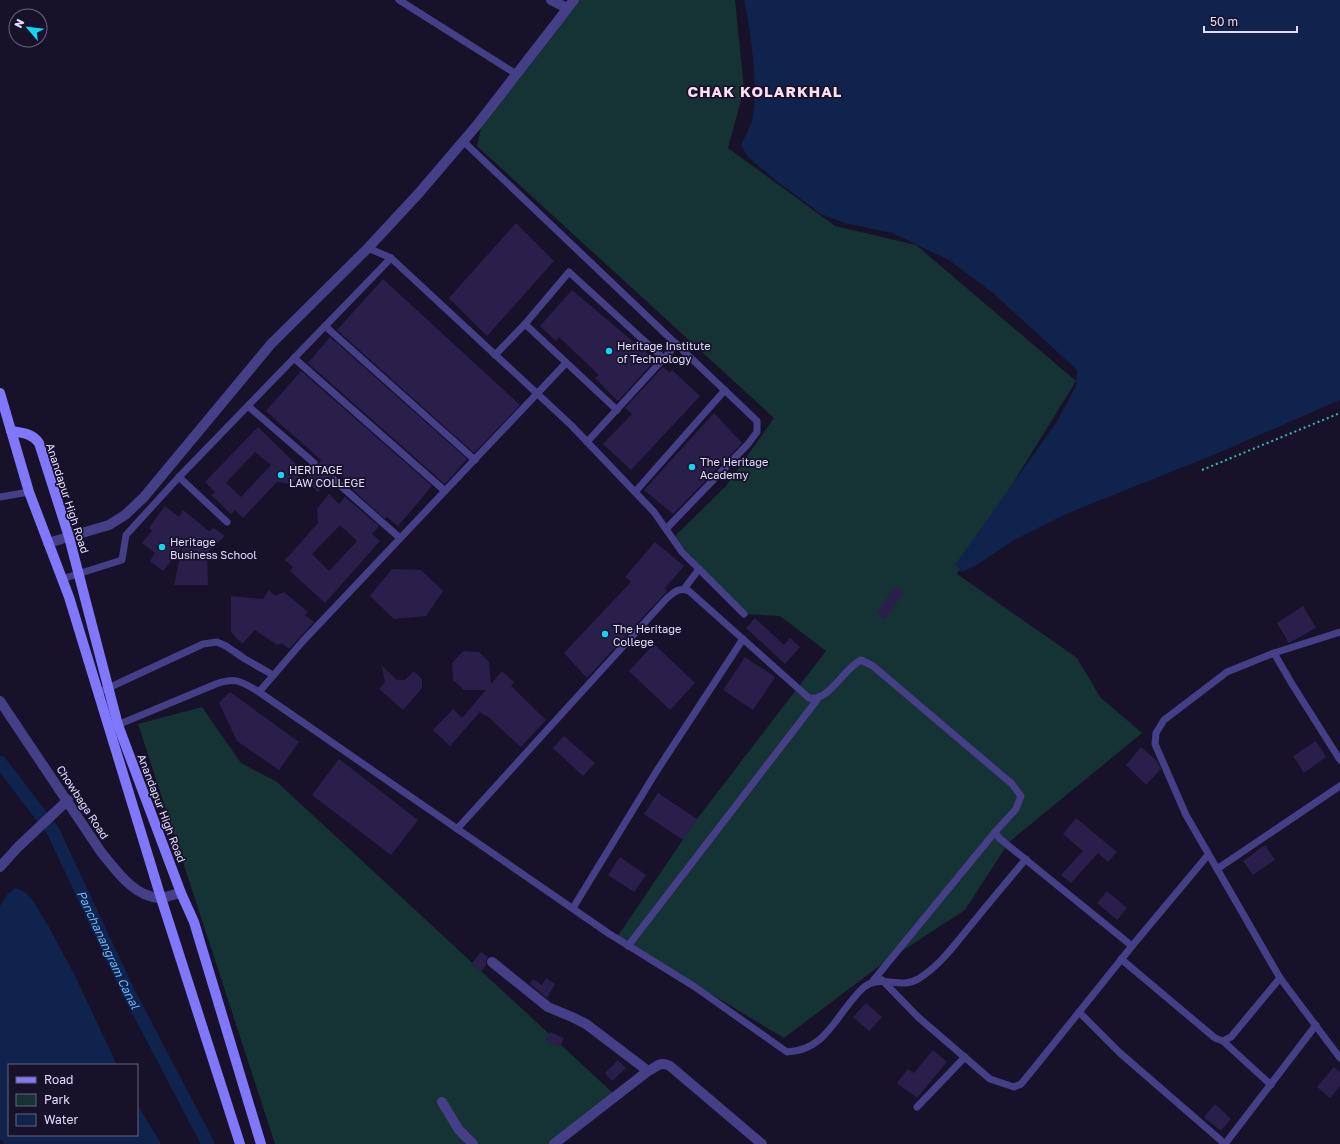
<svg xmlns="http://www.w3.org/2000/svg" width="1340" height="1144" font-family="'Golos Text',sans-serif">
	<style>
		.green { fill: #153334 }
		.water { fill: #0f234c }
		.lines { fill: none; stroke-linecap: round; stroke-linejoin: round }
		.canal { stroke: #0f234c; stroke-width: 13 }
		.building { fill: #291f4a; fill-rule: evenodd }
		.path { stroke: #36b8b6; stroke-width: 2; stroke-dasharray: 2 3; stroke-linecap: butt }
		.service { stroke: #453f87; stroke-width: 7 }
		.minor { stroke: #453f87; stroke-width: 10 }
		.tertiary { stroke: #453f87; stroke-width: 10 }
		.secondary { stroke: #8077fa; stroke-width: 10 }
		.poi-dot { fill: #11d5f5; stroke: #17122a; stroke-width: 1.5 }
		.labels { text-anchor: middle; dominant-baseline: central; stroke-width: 3.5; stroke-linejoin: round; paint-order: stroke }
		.poi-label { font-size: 11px; fill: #e2dcfe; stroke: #17122a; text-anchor: start }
		.street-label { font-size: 11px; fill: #e2dcfe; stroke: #17122a }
		.water-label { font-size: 12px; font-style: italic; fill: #6fb3f9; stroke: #17122a }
		.district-label { font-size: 15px; font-weight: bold; letter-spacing: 1px; fill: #fedef1; stroke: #17122a }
	</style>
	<rect width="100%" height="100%" fill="#17122a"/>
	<!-- green -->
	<g class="green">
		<polygon points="570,0 735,0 744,89 728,148 835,226 916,245 1076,381 957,574 1077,658 1100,697 1142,733 1009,842 965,910 882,964 784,1038 617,937 697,819 826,651 780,616 744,614 674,537 726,486 774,418 477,146 485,111"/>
		<polygon points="202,707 241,763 277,782 614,1094 552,1144 275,1144 138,724"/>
	</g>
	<!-- water -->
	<g class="water">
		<path d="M744 0H1340V400L1218 453 1068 513 1014 540 977 565 962 572 955 565 1056 423 1076 386 1077 370 993 293 949 260 892 233 845 223 821 214 779 183 748 157 741 145C745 137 750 128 752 120 759 89 751 31 744 0Z"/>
		<polygon points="15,888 23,891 31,898 49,927 75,976 117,1065 9,1065 9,1135 137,1135 137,1104 161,1144 5,1144 0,1139 0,906 6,896"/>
	</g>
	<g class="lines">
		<!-- canal -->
		<path class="canal" id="s1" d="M0 762 53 831 129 993 208 1144"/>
	</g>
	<!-- building -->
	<g class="building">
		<polygon points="516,223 554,261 487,336 449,298"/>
		<polygon points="383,279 520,405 474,453 337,330"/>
		<polygon points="572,290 655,360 618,401 595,378 599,375 559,337 556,341 540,326"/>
		<polygon points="330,337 467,459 445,484 308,363"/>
		<polygon points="663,367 670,373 672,370 700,396 631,470 603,444 632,414 625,408"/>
		<polygon points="301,371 432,486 398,526 387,517 385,519 352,489 354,487 336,471 318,492 305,479 317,467 321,460 266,411"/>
		<polygon points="714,413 742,443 673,514 644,490"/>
		<path d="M258 427 303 471 292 484 277 482 243 518 235 510 231 514 211 495 215 492 205 482ZM255 452 271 465 241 497 226 483Z"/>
		<path d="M329 494 339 504 345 497 379 526 372 534 380 541 325 603 290 571 293 567 285 560 318 523 317 509ZM340 525 357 541 329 571 312 554Z"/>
		<polygon points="165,506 179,517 183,510 209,531 214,528 225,536 207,553 208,585 174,585 182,548 163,571 150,561 155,553 142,543 152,531 149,528"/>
		<polygon points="655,542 684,566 665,588 667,591 587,678 564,653 631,582 625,577"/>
		<polygon points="392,569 421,570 443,591 426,616 394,619 370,596"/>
		<polygon points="895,586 904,592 885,619 877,613"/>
		<polygon points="269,590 275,596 284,592 308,612 305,615 314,622 289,649 282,643 277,645 255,630 242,644 231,632 231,596 263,599"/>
		<polygon points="1303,606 1316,628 1289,643 1277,623"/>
		<polygon points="755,618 784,645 790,638 800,647 785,664 746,628"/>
		<polygon points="654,644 695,683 670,710 629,671"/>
		<polygon points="463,651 479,652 489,662 491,684 502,671 514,682 511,686 546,720 521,747 486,715 485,716 480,712 450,746 433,730 453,709 462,718 486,690 464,690 453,680 452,663"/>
		<polygon points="745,657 775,677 753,710 723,690"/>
		<polygon points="382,666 397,680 405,680 414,671 422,679 422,688 403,710 379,689 385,682"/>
		<polygon points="230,692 299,742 279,770 237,741 219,703"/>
		<polygon points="564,736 595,763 583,776 553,748"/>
		<polygon points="1316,741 1326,757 1304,773 1293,756"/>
		<polygon points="1141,747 1157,761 1161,769 1146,785 1126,765"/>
		<polygon points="339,759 418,820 391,855 312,795"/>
		<polygon points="658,793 697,819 683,840 644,814"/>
		<polygon points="1076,818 1117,852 1108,862 1098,853 1071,883 1061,875 1083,851 1063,834"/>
		<polygon points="1265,845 1275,860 1253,875 1243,861"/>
		<polygon points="620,857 646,875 634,892 608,875"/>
		<polygon points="1107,891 1127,908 1117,920 1097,903"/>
		<polygon points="481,952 488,957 486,961 486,965 481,972 471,964"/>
		<polygon points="546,978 555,984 547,998 530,984 533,979 542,985"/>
		<polygon points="866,1003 882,1017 869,1031 853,1017"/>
		<polygon points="550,1032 564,1038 560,1047 545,1041"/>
		<polygon points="933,1050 947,1062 917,1098 897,1083 908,1069 914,1073"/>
		<polygon points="618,1060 626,1068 612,1081 605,1073"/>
		<polygon points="1334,1067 1340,1072 1340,1086 1330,1098 1317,1087"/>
		<polygon points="1215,1104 1231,1119 1221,1131 1204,1117"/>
	</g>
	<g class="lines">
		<!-- path -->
		<polyline class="path" points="1202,470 1340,413"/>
		<!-- service -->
		<g class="service">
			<polyline points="399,0 516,74"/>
			<polyline points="463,141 757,421 757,432 748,444 666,529"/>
			<polyline points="368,248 391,258 571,425 654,512 682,552 744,614"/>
			<polyline points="325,326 475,460"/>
			<polyline points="495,355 525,324"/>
			<polyline points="294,358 445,491"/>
			<polyline points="248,406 314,463"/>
			<polyline points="617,410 525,324 569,272 664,359"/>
			<polyline points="587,442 677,344"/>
			<polyline points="179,477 227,522"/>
			<polyline points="334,480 400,538"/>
			<polyline points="635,492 725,390"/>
			<polyline points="0,497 29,492"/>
			<polyline points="62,579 122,560 126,535 179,477 391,258"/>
			<polyline points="684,589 699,569"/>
			<polyline points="1340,632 1274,653 1227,672 1164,720 1156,733 1155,744 1186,815 1280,978 1340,1058"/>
			<polyline points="1274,653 1292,684 1340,760"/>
			<polyline points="104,690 203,644 217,642 226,646 245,659 273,675"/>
			<polyline points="259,692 303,641 566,363"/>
			<path d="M115 726 216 684C236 677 241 681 259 692L608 933 695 987 787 1052C828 1050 836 1013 863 988 880 973 900 990 918 979 940 966 955 944 971 925 989 903 1007 881 1026 859"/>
			<path d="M457 829 667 598C675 592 678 587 689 591L809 698C829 702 843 669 861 660L873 666 1012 784 1021 796 1016 809 995 832 999 838 1132 946"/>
			<polyline points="1217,869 1340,786"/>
			<polyline points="573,908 656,772 743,639"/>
			<polyline points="628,946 817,700"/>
			<polyline points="1121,959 1215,1038 1223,1041 1231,1037 1280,978"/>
			<polyline points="882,980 918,1017 990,1079 1014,1087 1021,1084 1035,1067 1132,946 1208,855"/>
			<polyline points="872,982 995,832"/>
			<polyline points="1079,1012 1120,1053 1225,1144"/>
			<polyline points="1223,1041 1271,1085"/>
			<polyline points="917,1107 965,1057"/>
			<polyline points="1225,1144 1316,1025"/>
		</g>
		<!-- minor -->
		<g class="minor">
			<polyline points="551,0 567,8"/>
			<polyline points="0,867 18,847 68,800"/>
			<path d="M492 962 548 1007 572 1017 586 1024 648 1071C657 1067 659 1061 670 1066L762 1144"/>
			<polyline points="442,1102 459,1130 473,1144"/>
			<polyline points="554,1144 648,1071"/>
		</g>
		<!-- tertiary -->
		<g class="tertiary">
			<polyline points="48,543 109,525 125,515 144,497 271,344 368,248 419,193 477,125 574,0"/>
			<path d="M0 701 101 852C116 870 133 896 159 898 166 898 174 894 181 893"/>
		</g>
		<!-- secondary -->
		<g class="secondary">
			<polyline points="0,393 29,492 69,597 161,898 240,1144"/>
			<path d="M11 431C22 433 32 433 39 443L69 537 118 725 181 893 194 922 261 1144"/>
		</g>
	</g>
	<!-- markers -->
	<g class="poi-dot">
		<circle cx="609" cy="351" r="4"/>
		<circle cx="692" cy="467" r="4"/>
		<circle cx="281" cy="475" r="4"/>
		<circle cx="162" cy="547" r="4"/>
		<circle cx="605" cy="634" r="4"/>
	</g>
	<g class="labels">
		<!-- poi labels -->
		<g class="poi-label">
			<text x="617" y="345">Heritage Institute<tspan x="617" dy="13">of Technology</tspan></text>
			<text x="700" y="461">The Heritage<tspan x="700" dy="13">Academy</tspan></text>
			<text x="289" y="469">HERITAGE<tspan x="289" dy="13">LAW COLLEGE</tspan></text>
			<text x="170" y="541">Heritage<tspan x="170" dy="13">Business School</tspan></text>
			<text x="613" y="628">The Heritage<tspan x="613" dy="13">College</tspan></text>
		</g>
		<!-- street labels -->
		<g class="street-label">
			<text transform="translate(68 498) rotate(72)">Anandapur High Road</text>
			<text transform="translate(83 802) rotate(57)">Chowbaga Road</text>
			<text transform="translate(162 808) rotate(69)">Anandapur High Road</text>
		</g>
		<!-- water labels -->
		<g class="water-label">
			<text stroke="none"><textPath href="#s1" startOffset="218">Panchanangram Canal</textPath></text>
		</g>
		<!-- district labels -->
		<g class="district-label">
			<text x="765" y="91">CHAK KOLARKHAL</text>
		</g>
	</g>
	<!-- legend -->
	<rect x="8" y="1064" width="130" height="72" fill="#17122a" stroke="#68637f"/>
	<rect x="16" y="1077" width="20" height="6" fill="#8077fa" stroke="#68637f"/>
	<text x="44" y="1084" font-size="12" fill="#e2dcfe">Road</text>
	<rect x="16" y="1094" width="20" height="12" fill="#153334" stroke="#68637f"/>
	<text x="44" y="1104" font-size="12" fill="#e2dcfe">Park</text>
	<rect x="16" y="1114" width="20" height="12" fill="#0f234c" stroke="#68637f"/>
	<text x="44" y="1124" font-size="12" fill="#e2dcfe">Water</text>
	<!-- north arrow -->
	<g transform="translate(28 28) rotate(298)"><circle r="19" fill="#17122a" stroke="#68637f"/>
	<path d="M0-3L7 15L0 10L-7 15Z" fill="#11d5f5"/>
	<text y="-6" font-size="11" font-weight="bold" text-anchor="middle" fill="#e2dcfe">N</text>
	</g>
	<!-- scale -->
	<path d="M1204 26v6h93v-6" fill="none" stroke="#e2dcfe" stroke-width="2"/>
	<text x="1210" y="26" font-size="12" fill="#e2dcfe" stroke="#17122a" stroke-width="3" paint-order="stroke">50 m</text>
</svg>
